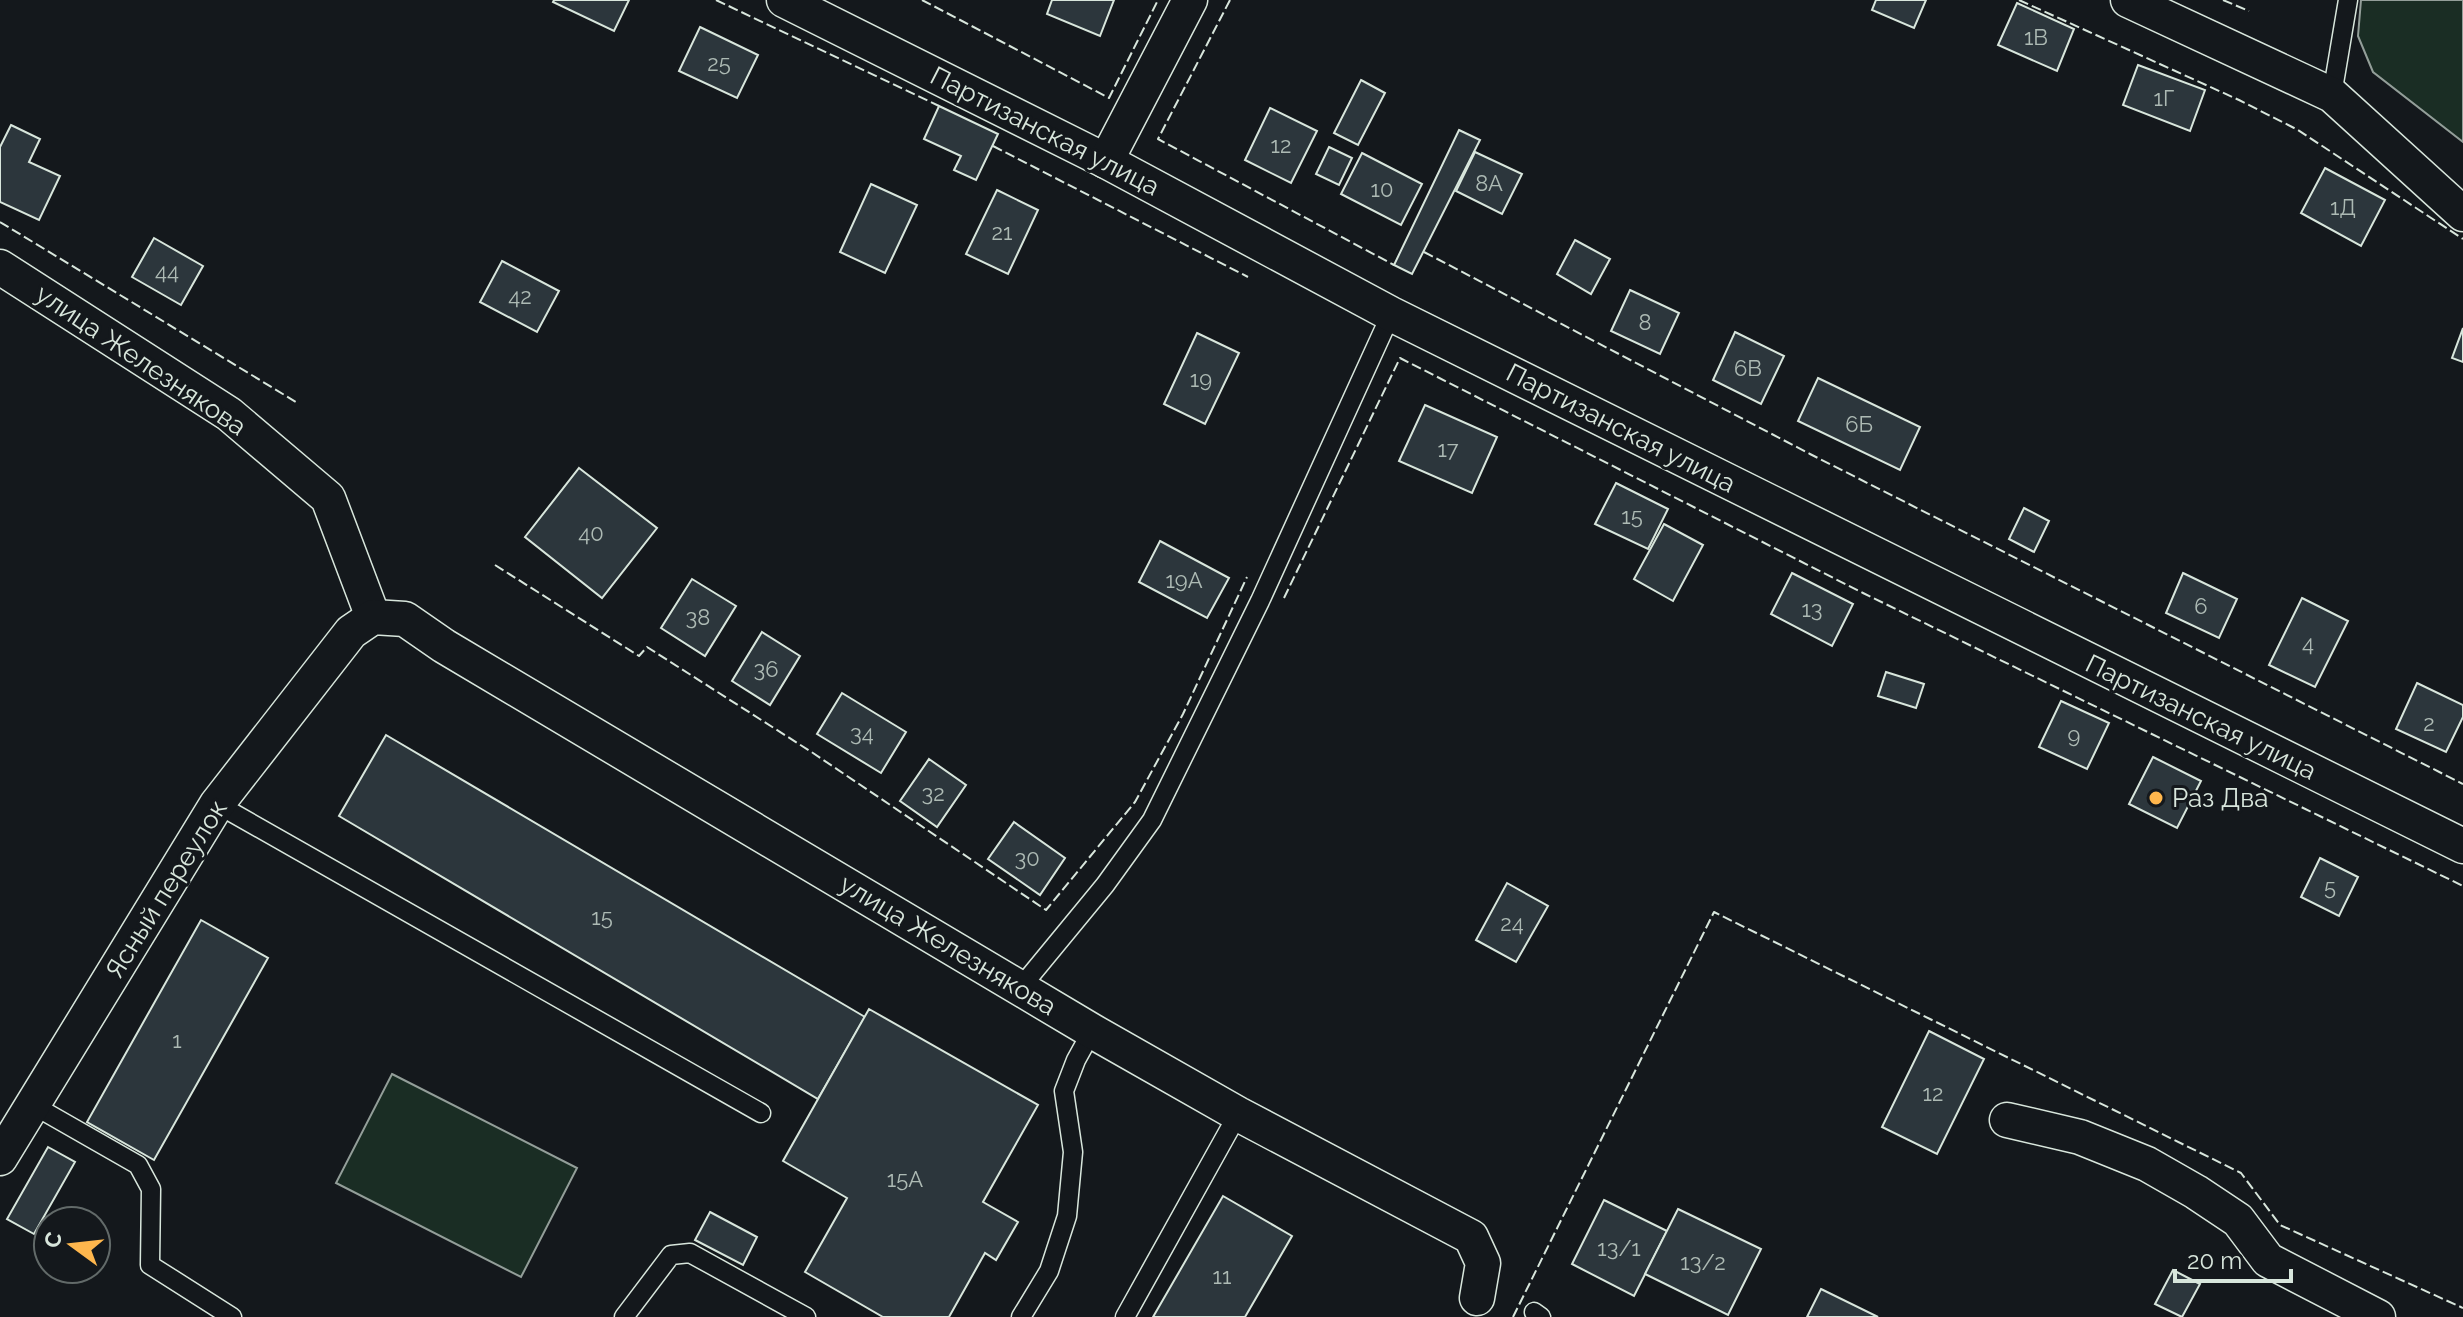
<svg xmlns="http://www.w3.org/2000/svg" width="2463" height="1317" font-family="Raleway,sans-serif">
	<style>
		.green { fill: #1a2d24; stroke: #939e99; stroke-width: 2 }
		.building { fill: #2c363c; stroke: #d8e6dc; stroke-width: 2 }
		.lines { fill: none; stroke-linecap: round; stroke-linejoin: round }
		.lane-casing { stroke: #d8e6dc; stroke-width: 21 }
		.street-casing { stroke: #d8e6dc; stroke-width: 37 }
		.lane { stroke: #14181c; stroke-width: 18 }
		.street { stroke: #14181c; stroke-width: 34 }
		.fence { stroke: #d8e6dc; stroke-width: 2; stroke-dasharray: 10 4; stroke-linecap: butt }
		.poi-dot { fill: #ffb74d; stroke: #14181c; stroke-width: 3 }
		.labels { text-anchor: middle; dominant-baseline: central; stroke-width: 6; stroke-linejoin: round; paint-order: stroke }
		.number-label { font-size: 22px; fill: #adbab4 }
		.street-label { font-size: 26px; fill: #d8e6dc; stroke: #14181c }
		.poi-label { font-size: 26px; fill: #d8e6dc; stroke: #14181c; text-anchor: start }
	</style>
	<rect width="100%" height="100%" fill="#14181c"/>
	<!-- green -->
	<g class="green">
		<polygon points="2361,0 2463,0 2463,142 2373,72 2358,36"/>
		<polygon points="392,1074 577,1168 521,1277 336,1183"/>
	</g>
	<!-- building -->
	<g class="building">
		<polygon points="554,0 629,0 614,31 553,2"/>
		<polygon points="1052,0 1114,0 1100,36 1047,14"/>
		<polygon points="1876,0 1926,0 1914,28 1872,10"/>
		<polygon points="2017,3 2074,29 2057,71 1998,45"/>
		<polygon points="700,27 758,55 737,98 679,71"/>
		<polygon points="2138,65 2205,90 2190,131 2123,105"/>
		<polygon points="1361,80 1385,93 1358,145 1334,133"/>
		<polygon points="939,106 998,134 976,180 954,170 961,156 924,139"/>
		<polygon points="1270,108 1317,131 1291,183 1245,160"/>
		<polygon points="11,125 40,139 29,162 60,176 39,220 0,202 0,147"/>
		<polygon points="1459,130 1480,140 1412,274 1394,265"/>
		<polygon points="1329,147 1352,158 1339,185 1316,174"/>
		<polygon points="1475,152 1522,174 1502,214 1456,191"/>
		<polygon points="1362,153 1422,184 1401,225 1341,194"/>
		<polygon points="2325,168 2385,200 2361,246 2301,213"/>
		<polygon points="871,184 917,205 885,273 840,252"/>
		<polygon points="997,190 1038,210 1008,274 966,254"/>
		<polygon points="154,238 203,266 181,305 132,277"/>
		<polygon points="1575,240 1610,259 1591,294 1557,274"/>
		<polygon points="502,261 559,291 537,332 480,302"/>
		<polygon points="1630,290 1679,313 1660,354 1611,331"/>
		<polygon points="2463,328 2463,362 2452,358"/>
		<polygon points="1735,332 1784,356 1761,404 1713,380"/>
		<polygon points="1197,333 1239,353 1205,424 1164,404"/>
		<polygon points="1818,378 1920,427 1900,470 1798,421"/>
		<polygon points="1425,405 1497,437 1472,493 1399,461"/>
		<polygon points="579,468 657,528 602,598 525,537"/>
		<polygon points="1616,483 1668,509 1648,549 1595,524"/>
		<polygon points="2024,508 2049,521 2034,552 2009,539"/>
		<polygon points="1664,524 1703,545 1673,601 1634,579"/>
		<polygon points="1160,541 1229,578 1207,618 1139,582"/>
		<polygon points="1792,573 1853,604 1832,646 1771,614"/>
		<polygon points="2183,573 2237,599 2219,638 2166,613"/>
		<polygon points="692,579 736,606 705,656 661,628"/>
		<polygon points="2302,598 2348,621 2315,687 2269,665"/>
		<polygon points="762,632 800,656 770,705 732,681"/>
		<polygon points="1886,672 1924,684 1916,708 1878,696"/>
		<polygon points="2417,683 2463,705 2463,717 2446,752 2396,729"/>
		<polygon points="842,693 906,732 881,773 817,734"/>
		<polygon points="2061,701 2109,723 2087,769 2039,747"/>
		<polygon points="386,735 865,1017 818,1099 339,816"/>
		<polygon points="2153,757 2201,781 2177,828 2129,804"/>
		<polygon points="929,759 966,785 937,827 900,801"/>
		<polygon points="1014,822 1065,858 1040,895 988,859"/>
		<polygon points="2320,858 2358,877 2339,916 2301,897"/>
		<polygon points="1507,883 1548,906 1516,962 1476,940"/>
		<polygon points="201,920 268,958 154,1160 87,1122"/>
		<polygon points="869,1009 1038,1105 983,1202 1018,1222 996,1260 985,1253 949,1317 883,1317 805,1272 847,1198 783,1161"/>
		<polygon points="1929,1031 1984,1059 1937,1154 1882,1127"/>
		<polygon points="48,1147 75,1162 34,1234 7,1219"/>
		<polygon points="1223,1196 1292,1236 1245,1317 1153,1317"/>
		<polygon points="1604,1200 1667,1231 1634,1296 1572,1264"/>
		<polygon points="1678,1209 1761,1249 1728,1315 1645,1274"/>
		<polygon points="710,1212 757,1237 743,1265 695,1240"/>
		<polygon points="2173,1270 2200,1284 2182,1317 2155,1304"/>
		<polygon points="1821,1289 1878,1317 1807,1317"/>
	</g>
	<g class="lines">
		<defs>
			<g id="lane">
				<polyline points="2332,95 2348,0"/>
				<polyline points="217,804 761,1113"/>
				<polyline points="1021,987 1105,885 1152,820 1260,601 1391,314"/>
				<polyline points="33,1105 138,1165 151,1189 150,1265 232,1317"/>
				<polyline points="1534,1312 1541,1317"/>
				<polyline points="624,1317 671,1255 690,1253 806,1317"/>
				<polyline points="1021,1317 1049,1271 1067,1216 1073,1152 1064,1091 1076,1060 1092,1031"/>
				<polyline points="1125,1317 1238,1114"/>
			</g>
			<g id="street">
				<polyline points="784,0 1106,161 1391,314 2463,846"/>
				<polyline points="2128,0 2332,95 2463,214"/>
				<polyline points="1106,161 1190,0"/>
				<polyline points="0,267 229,414 328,498 373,617"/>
				<polyline points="2007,1120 2080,1137 2147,1164 2196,1192 2238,1220 2268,1260 2378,1317"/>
				<polyline points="0,1158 217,804 351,632 373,617 405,619 444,646 1092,1031 1238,1114 1471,1237 1483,1263 1477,1298"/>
			</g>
		</defs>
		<!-- lane casing -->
		<use href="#lane" class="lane-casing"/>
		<!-- street casing -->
		<use href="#street" class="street-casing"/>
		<!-- lane -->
		<use href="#lane" class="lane"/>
		<!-- street -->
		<use href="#street" class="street"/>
		<!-- fence -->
		<g class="fence">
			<polyline points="716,0 939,106"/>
			<polyline points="922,0 1109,98 1158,0"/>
			<polyline points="1230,0 1158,139 1394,265"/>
			<polyline points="2019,0 2239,100 2298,130 2463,239"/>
			<polyline points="2223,0 2249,11"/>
			<polyline points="993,146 1248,277"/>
			<polyline points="0,222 296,402"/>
			<polyline points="1424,252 1810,454 2463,784"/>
			<polyline points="495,565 639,656 647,647 813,753 1046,910 1135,802 1183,714 1247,577"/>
			<polyline points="1284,598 1400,358 1863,593 2463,886"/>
			<polyline points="1513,1317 1714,912 2241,1173 2280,1225 2463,1308"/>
		</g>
	</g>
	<!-- markers -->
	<circle class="poi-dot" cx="2156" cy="798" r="8"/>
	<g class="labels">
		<!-- number labels -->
		<g class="number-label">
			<text x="2036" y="37">1В</text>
			<text x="719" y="63">25</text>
			<text x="2164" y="98">1Г</text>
			<text x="1281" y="145">12</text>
			<text x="1489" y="183">8А</text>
			<text x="1382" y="189">10</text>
			<text x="2343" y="207">1Д</text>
			<text x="1002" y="232">21</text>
			<text x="167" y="271">44</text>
			<text x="520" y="296">42</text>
			<text x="1645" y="322">8</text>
			<text x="1748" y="368">6В</text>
			<text x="1201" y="379">19</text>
			<text x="1859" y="424">6Б</text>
			<text x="1448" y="449">17</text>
			<text x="1632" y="516">15</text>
			<text x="591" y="533">40</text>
			<text x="1184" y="580">19А</text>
			<text x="2201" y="606">6</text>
			<text x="1812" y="609">13</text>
			<text x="698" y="617">38</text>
			<text x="2308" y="643">4</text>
			<text x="766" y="669">36</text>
			<text x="2429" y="723">2</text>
			<text x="862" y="733">34</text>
			<text x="2074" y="735">9</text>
			<text x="933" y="793">32</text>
			<text x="1027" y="858">30</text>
			<text x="2330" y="887">5</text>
			<text x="602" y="917">15</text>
			<text x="1512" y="923">24</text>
			<text x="177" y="1040">1</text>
			<text x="1933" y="1093">12</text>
			<text x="905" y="1179">15А</text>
			<text x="1619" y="1248">13/1</text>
			<text x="1703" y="1262">13/2</text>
			<text x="1222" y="1276">11</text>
		</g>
		<!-- street labels -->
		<g class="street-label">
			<text transform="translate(1045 131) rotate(27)">Партизанская улица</text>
			<text transform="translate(141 360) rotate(34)">улица Железнякова</text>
			<text transform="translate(1621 428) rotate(27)">Партизанская улица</text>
			<text transform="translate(2201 717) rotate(26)">Партизанская улица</text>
			<text transform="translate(166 889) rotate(-58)">Ясный переулок</text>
			<text transform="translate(948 945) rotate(31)">улица Железнякова</text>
		</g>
		<!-- poi labels -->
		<g class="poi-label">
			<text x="2172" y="798">Раз Два</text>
		</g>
	</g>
	<!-- north arrow -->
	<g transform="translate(72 1245) rotate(285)"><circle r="38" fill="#14181c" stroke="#626a69" stroke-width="2"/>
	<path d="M0-6L14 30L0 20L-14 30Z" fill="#ffb74d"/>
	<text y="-12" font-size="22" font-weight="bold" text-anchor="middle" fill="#d8e6dc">С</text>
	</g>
	<!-- scale -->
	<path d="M2175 1269v12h116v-12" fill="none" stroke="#d8e6dc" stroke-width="4"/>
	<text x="2187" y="1269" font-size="24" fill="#d8e6dc" stroke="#14181c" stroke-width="6" paint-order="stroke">20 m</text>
</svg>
